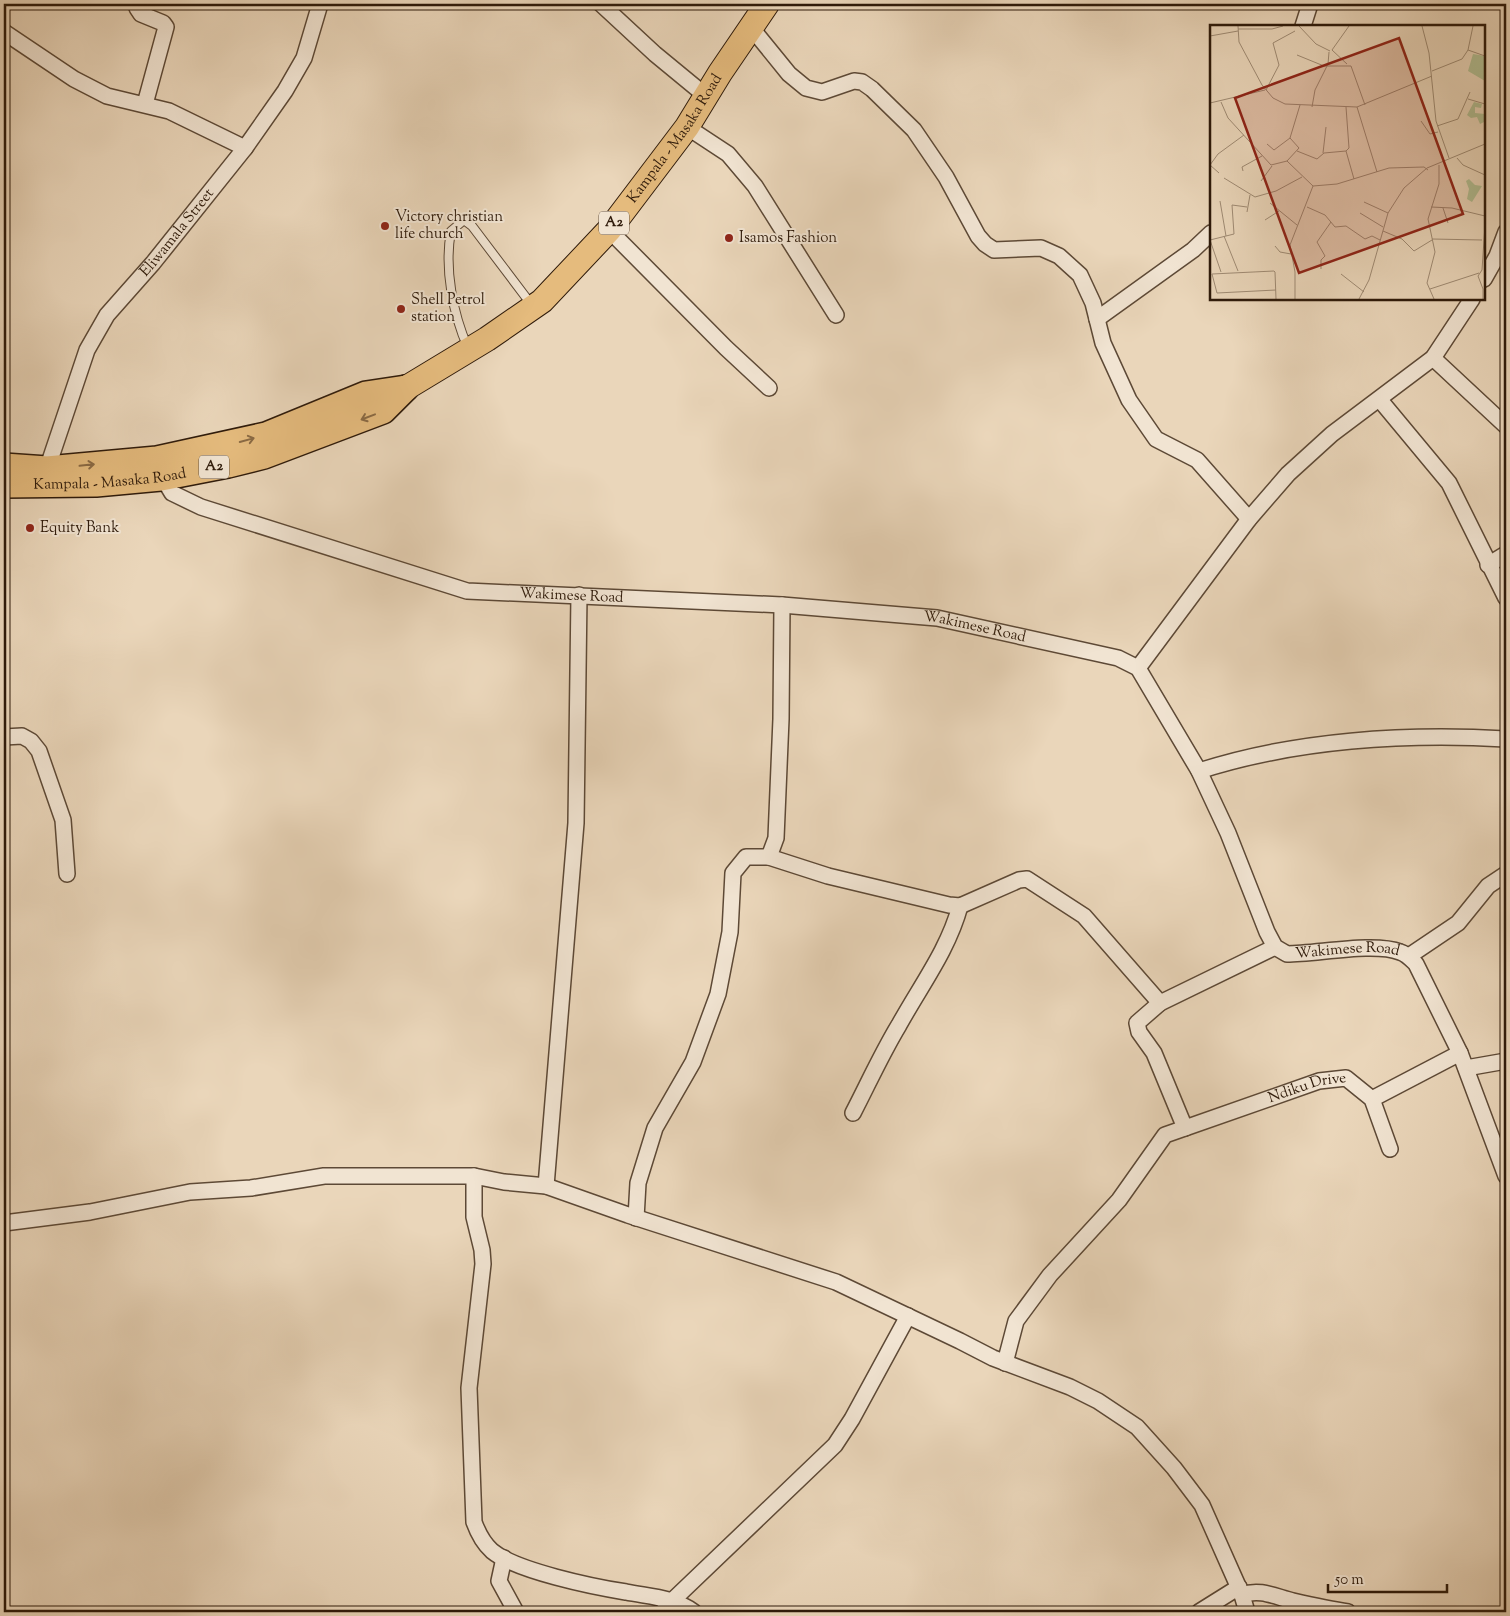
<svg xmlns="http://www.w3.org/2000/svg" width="1510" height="1616" font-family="'Sorts Mill Goudy',serif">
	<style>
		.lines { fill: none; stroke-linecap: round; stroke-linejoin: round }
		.service-casing { stroke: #5d4936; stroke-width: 10 }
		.minor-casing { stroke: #5d4936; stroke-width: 18 }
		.primary-casing { stroke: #2e1a0a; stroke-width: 26 }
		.trunk-casing { stroke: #2e1a0a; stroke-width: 28 }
		.service { stroke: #f1e4d2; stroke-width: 8 }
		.minor { stroke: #f1e4d2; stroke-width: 15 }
		.primary { stroke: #e5bb7d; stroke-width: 24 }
		.trunk { stroke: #e5bb7d; stroke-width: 25 }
		.oneway { stroke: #8a6a44 }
		.poi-dot { fill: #8f2418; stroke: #f1e4d2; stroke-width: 2 }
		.labels { text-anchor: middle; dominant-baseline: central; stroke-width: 4; stroke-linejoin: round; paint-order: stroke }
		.shield { fill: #f1e4d2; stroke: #685746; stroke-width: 1 }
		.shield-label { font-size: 14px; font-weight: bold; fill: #2e1a0a }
		.street-label { font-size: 15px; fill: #2e1a0a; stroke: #f1e4d2 }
		.poi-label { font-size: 15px; fill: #2e1a0a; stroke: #f1e4d2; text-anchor: start }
		.inset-road { fill: none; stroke: #9f8b74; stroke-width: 1 }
		.view { fill: #8f2418; fill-opacity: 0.15; stroke: #8f2418; stroke-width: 2.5 }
		.inset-edge { fill: none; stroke: #2e1a0a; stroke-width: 2.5 }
	</style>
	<rect width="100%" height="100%" fill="#ead6ba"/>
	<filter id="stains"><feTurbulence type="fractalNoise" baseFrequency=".004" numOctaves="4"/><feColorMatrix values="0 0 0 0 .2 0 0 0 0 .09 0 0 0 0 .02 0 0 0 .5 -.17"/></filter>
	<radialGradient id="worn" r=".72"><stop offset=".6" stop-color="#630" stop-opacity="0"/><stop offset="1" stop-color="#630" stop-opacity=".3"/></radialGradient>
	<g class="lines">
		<defs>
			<path id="service" d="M468 348C453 314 444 269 451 231L464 220 472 226 531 304"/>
			<g id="minor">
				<polyline points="139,4 137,8 141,14 163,23 166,27 145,104"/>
				<polyline points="601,4 655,54 706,96"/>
				<polyline points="750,26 789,74 806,88 822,92 854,81 862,82 872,89 914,130 946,177 978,236 985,244 994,250 1041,248 1059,256 1080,275 1093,303 1103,343 1129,400 1156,439 1197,460 1249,519"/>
				<polyline points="1303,26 1310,4"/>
				<polyline points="4,32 74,79 107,96 169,111 245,148"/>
				<polyline points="687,127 728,154 755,186 836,315"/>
				<polyline points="609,230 726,348 769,388"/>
				<polyline points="1484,279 1497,256 1506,232"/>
				<polyline points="1097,319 1193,250 1211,233"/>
				<polyline points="1433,358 1506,426"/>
				<polyline points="1380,400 1449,483 1506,598"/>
				<path id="s1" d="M47 469 87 350 107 315 153 263 245 148 285 91 304 58 320 4"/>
				<path id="s2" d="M160 473 172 493 201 507 467 591 782 605 937 618 1118 658 1138 668 1199 771 1228 833 1267 932 1275 947 1287 954C1317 954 1374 942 1400 952 1407 954 1411 959 1416 964L1460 1053 1506 1176"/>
				<polyline points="1488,565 1506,554"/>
				<polyline points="782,605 781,719 776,838 769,857 828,876 949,905 960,906 1019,880 1027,879 1084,916 1160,1003"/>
				<polyline points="1138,668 1249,519 1288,474 1332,434 1433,358 1472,299"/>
				<polyline points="4,737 22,736 31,741 39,751 63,820 67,874"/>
				<path d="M1199 771C1295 740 1406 733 1506 739"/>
				<polyline points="1409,956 1458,923 1488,886 1506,874"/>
				<polyline points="1466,1068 1506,1061"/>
				<polyline points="1372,1099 1460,1053"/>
				<path d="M853 1113C868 1084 882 1053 899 1025 921 985 948 950 960 906"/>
				<path id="s3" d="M1185 1128 1319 1081 1346 1078 1372 1099 1390 1149"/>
				<path d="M474 1176V1217L482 1250 483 1264 469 1388 474 1522C478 1533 483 1543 492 1551 516 1571 594 1587 626 1592 651 1597 673 1597 694 1612"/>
				<polyline points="546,1186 576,823 579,595"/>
				<polyline points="636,1218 638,1183 655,1128 693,1062 718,994 730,932 733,873 746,857 769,857"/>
				<polyline points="4,1223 90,1212 190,1192 251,1188 324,1176 474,1176 504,1182 546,1186 628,1215 836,1282 960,1341 993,1358 1070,1387 1098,1401 1137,1427 1174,1468 1202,1505 1242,1595 1247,1612"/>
				<polyline points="1005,1363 1016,1321 1050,1275 1119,1200 1165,1135 1185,1128 1154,1053 1139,1032 1137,1023 1160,1003 1275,947"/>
				<polyline points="504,1558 499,1581 516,1612"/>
				<path d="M1242 1595C1260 1588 1276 1597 1293 1601 1311 1605 1329 1609 1348 1612"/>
				<polyline points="662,1612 673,1600 835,1445 852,1419 908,1316"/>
				<polyline points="1199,1612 1239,1587"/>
			</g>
			<g id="primary">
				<path id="s4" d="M406 388 487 339 542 301 609 230 687 127 720 73 767 4"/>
			</g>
			<g id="trunk">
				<polyline points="4,466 47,469 157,459 266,435 366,394 406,388"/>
				<path id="s5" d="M4 485 96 484 161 478 228 465 264 456 383 411 406 388"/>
			</g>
		</defs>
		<!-- service casing -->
		<use href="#service" class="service-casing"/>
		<!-- minor casing -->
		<use href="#minor" class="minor-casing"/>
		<!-- primary casing -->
		<use href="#primary" class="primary-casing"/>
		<!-- trunk casing -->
		<use href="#trunk" class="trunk-casing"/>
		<!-- service -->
		<use href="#service" class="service"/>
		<!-- minor -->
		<use href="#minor" class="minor"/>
		<!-- primary -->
		<use href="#primary" class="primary"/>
		<!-- trunk -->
		<use href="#trunk" class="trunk"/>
	</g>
	<!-- one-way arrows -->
	<defs><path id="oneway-shaft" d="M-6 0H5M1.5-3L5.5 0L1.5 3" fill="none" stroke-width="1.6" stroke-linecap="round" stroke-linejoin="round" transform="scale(1.25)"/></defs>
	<g class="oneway">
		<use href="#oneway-shaft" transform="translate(368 417) rotate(159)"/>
		<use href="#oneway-shaft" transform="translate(247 440) rotate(-15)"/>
		<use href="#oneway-shaft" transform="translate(87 465) rotate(-6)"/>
	</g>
	<!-- markers -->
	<g class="poi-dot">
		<circle cx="385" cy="226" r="5"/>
		<circle cx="729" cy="238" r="5"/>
		<circle cx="401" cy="309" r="5"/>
		<circle cx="30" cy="528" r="5"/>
	</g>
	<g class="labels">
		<!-- shield labels -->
		<g class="shield">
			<rect x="599" y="211.5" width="30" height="23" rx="4"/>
			<rect x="199" y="455.5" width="30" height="23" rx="4"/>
		</g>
		<g class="shield-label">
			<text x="614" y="223">A2</text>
			<text x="214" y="467">A2</text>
		</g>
		<!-- street labels -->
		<g class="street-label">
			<text stroke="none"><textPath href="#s4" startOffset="372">Kampala - Masaka Road</textPath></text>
			<text stroke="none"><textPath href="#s1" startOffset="274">Eliwamala Street</textPath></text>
			<text stroke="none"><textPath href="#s5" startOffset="106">Kampala - Masaka Road</textPath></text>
			<text stroke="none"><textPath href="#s2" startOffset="439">Wakimese Road</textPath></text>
			<text stroke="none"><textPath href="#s2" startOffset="844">Wakimese Road</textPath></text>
			<text stroke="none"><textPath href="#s2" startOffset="1399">Wakimese Road</textPath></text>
			<text stroke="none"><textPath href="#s3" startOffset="129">Ndiku Drive</textPath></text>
		</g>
		<!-- poi labels -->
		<g class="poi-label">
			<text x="395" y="217">Victory christian<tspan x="395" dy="17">life church</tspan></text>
			<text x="739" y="238">Isamos Fashion</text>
			<text x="411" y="300">Shell Petrol<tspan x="411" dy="17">station</tspan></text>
			<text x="40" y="528">Equity Bank</text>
		</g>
	</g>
	<!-- overview -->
	<g transform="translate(1210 25)">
		<rect width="275" height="275" fill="#ead6ba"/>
		<path d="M263 29 275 31V56L258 46ZM264 77 272 79 271 83 265 82V88L275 89 274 97 270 99 267 92 261 93 257 90ZM259 154 265 160 272 161 262 177 257 174 259 164 256 156Z" fill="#b2bf94"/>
		<path class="inset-road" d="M28 1 29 17 52 60 63 73 75 79 147 82 222 51M89 1 106 19 120 26M212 1 219 28 226 96 239 133M28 4H62L73 1M0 11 28 6M258 25 275 31M87 30 114 41H141L155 80M137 39 122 25 139 1M222 46 252 34 258 25 263 1M56 65 69 40 63 18 85 6M258 74 275 79M11 77 18 93 61 140 77 136 103 161 127 159 179 143 214 142 218 145M0 78 55 65M102 82 105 65 118 39 119 27M147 82 167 147M211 96 220 109 228 107M227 101 248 94 260 67M57 119 64 125 80 113M87 126 107 134 114 128 136 126 144 154M136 126 139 123 136 82M113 128 116 102M247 133 253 140 275 150M77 136 89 123 80 113 90 80M33 146 32 142 52 131M9 148 0 140 8 129 34 110M14 153 45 172 66 166 92 152M51 156 62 141M194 163 217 143 275 119M10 176 16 211M154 177 178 188M60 178 87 200M97 182 115 190 125 202 136 201 155 214 162 211 170 215M221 182 242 183 275 191M233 183 238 198M37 187 40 170M150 188 173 202M55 195 69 186M173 206 192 214 204 226 222 215M14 211 28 246M222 214 272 215M0 215 24 209 22 180 37 182M0 215 11 247M65 221 70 227 81 229M111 244V235L115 231 107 217 121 197M131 249 154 267M220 264 269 248M66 265 7 268 2 249 64 246 65 247 66 274M85 274V247L80 220 103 161M149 274 159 255 178 188 194 163M224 274 217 258 225 227 218 194 229 159V140M273 274V264L268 251 272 245 275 200"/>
		<path class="view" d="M189 13 253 189 89 248 25 73Z"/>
		<rect width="275" height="275" class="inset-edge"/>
	</g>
	<!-- margin -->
	<rect width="1510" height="1616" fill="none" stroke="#ead6ba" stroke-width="20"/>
	<rect x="5" y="5" width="1500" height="1606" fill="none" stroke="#2e1a0a" stroke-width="2.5"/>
	<rect x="10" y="10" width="1490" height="1596" fill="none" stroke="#2e1a0a"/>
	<!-- scale -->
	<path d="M1328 1584v8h119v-8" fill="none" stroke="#2e1a0a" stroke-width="2.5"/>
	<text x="1335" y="1584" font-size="15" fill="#2e1a0a" stroke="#f1e4d2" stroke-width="4" paint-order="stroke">50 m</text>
	<rect width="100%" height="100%" filter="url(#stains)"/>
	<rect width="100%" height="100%" fill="url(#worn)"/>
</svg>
